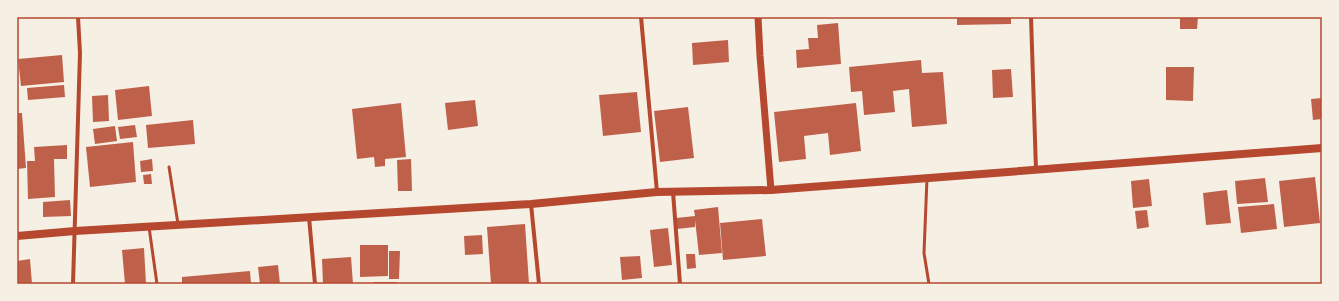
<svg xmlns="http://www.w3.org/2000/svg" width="1339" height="301" font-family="Barlow,sans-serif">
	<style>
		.building { fill: #bf614a }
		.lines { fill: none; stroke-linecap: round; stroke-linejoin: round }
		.service { stroke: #b5482f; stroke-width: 3 }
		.minor { stroke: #b5482f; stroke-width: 4 }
		.tertiary { stroke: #b5482f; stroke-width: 7 }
		.secondary { stroke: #b5482f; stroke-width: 8 }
		.neatline { fill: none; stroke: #b5482f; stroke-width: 1.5 }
	</style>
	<rect width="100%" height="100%" fill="#f6efe4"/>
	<!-- building -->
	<g class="building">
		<polygon points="957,17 1011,17 1011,24 957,25"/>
		<polygon points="1180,17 1198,17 1197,29 1180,29"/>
		<polygon points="838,23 841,64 797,68 796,50 809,49 808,38 818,38 817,25"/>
		<polygon points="728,40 729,62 693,65 692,43"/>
		<polygon points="62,55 64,82 21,86 18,59"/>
		<polygon points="921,60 922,73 943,72 947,124 912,127 909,89 893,91 895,112 864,115 862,91 851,92 849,67"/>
		<polygon points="1166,67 1194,67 1193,101 1166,100"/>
		<polygon points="1011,69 1013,97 993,98 992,70"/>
		<polygon points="64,85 65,97 28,100 27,88"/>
		<polygon points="149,86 152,116 118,120 115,90"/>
		<polygon points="637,92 641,132 603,136 599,95"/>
		<polygon points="108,95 109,121 93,122 92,96"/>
		<polygon points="1322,98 1322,119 1313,120 1311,99"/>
		<polygon points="475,100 478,126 448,130 445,103"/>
		<polygon points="401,103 406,157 385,159 385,166 375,167 374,157 357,159 352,109"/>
		<polygon points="856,103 861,151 830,155 828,133 804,136 806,159 779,162 774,112"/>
		<polygon points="688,107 694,158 660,162 654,111"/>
		<polygon points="17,113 22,113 26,168 17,169"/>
		<polygon points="193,120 195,144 148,148 146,125"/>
		<polygon points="135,125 137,137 120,139 118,127"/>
		<polygon points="115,126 117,141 95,144 93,129"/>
		<polygon points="133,142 136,182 90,187 86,147"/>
		<polygon points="67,145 67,159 54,159 55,197 28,199 27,161 35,161 34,147"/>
		<polygon points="152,159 153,171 141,172 140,161"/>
		<polygon points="411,159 412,191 398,191 397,160"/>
		<polygon points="151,174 152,184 144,184 143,175"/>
		<polygon points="1315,177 1320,223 1284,227 1279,181"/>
		<polygon points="1265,178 1268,202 1237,204 1235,181"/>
		<polygon points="1149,179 1152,206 1133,208 1131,181"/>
		<polygon points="1227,190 1231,223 1206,225 1203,193"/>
		<polygon points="70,200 71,216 43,217 43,202"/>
		<polygon points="1274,204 1277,229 1241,233 1238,207"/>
		<polygon points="718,207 722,253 699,255 695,220 695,227 677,229 676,218 695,216 694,210"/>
		<polygon points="1147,210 1149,227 1137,229 1135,211"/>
		<polygon points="762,219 766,256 723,260 720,223"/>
		<polygon points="525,224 529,284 491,284 487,227"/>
		<polygon points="668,228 672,265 654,267 650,230"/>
		<polygon points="482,235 483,254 465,255 464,236"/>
		<polygon points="360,245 388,245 388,276 360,277"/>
		<polygon points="144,248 146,284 125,284 122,250"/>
		<polygon points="389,251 400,251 399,279 389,279"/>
		<polygon points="686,254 695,254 696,268 687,269"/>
		<polygon points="640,256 642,278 622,280 620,257"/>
		<polygon points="351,257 353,284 323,284 322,259"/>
		<polygon points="30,259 32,284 17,284 17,261"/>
		<polygon points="278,265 280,284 260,284 258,267"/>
		<polygon points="250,271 251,284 182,284 182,277"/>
		<rect x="374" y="282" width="23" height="2"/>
	</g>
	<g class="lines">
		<!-- service -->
		<g class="service">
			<polyline points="169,167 178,224"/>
			<polyline points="927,178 924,253 929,284"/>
			<polyline points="149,227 157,284"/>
		</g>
		<!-- minor -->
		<g class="minor">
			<polyline points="641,17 657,192"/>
			<polyline points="1031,17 1036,170"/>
			<polyline points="673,192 680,284"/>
			<polyline points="531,204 539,284"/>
			<polyline points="309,217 315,284"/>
			<polyline points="73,284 80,53 78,17"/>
		</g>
		<!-- tertiary -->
		<polyline class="tertiary" points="758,17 760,56 771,190"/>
		<!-- secondary -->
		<polyline class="secondary" points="17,236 75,231 531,204 657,192 771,190 1322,148"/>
	</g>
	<!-- border -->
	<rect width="1339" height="301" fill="none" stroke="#f6efe4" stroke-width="36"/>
	<rect x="18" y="18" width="1303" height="265" class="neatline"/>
</svg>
